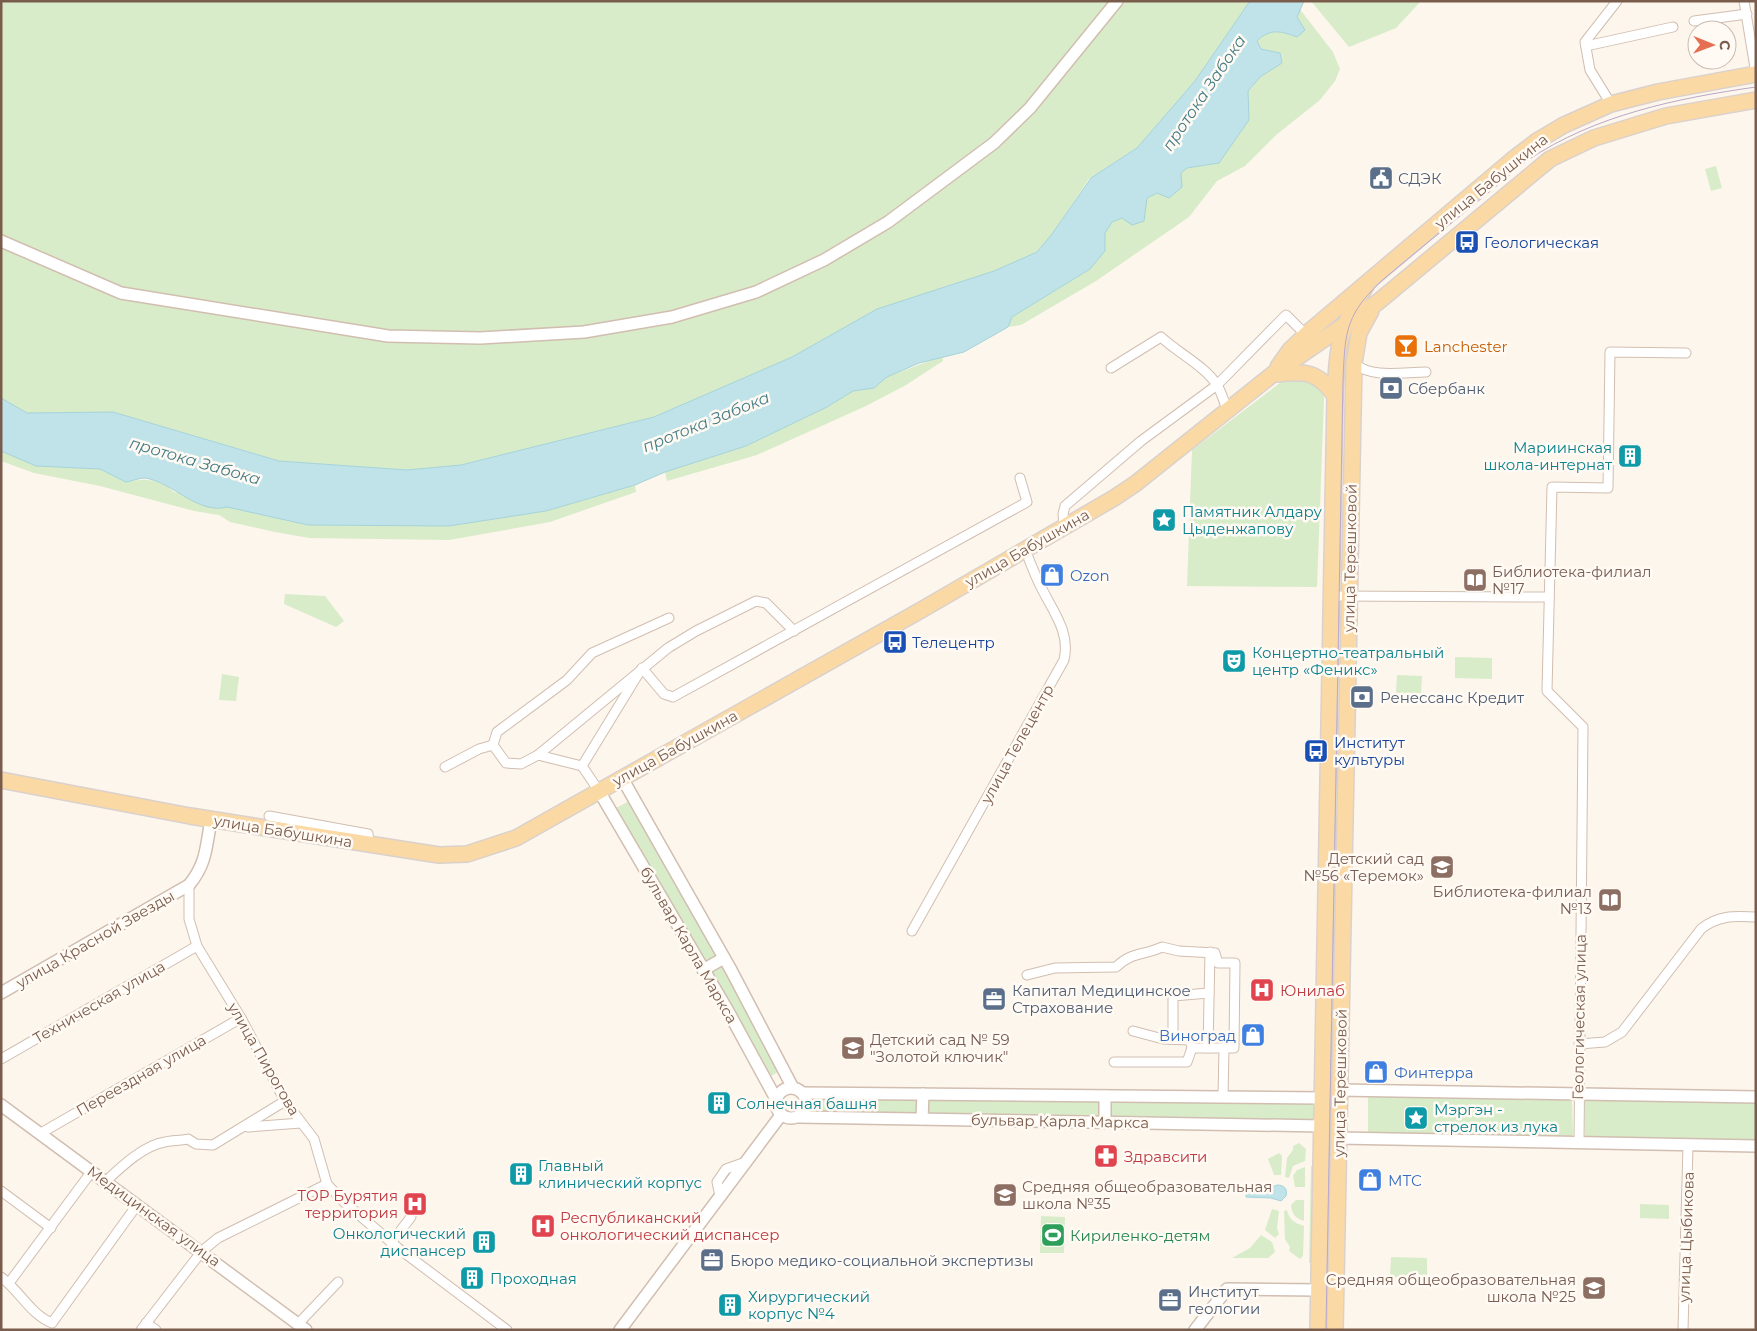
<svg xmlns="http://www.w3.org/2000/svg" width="1757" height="1331" font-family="Montserrat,sans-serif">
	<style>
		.green { fill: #d8ecc9 }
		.water { fill: #bfe3e8; stroke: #a5d3da }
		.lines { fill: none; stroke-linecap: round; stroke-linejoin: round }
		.minor-casing { stroke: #d1beb0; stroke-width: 11 }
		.tertiary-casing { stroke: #d1beb0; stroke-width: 14 }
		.primary-casing { stroke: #dad1cd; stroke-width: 18 }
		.minor { stroke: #fff; stroke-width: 9 }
		.tertiary { stroke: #fff; stroke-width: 11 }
		.primary { stroke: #fbd9a5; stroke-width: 15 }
		.tram { stroke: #b9a8c9; stroke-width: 1 }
		.labels { text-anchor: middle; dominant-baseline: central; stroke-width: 5; stroke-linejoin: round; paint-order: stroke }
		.service-label { font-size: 15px; fill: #4e5e75; stroke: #fffaf3; text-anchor: start }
		.street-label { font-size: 15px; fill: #7a5c4d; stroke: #fffaf3 }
		.transit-label { font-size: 15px; fill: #164399; stroke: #fffaf3; text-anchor: start }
		.food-label { font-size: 15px; fill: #c56008; stroke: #fffaf3; text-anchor: start }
		.culture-label { font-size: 15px; fill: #0d838f; stroke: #fffaf3; text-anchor: start }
		.education-label { font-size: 15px; fill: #785e54; stroke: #fffaf3; text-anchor: start }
		.shop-label { font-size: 15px; fill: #366cbe; stroke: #fffaf3; text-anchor: start }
		.health-label { font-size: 15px; fill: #be3a42; stroke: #fffaf3; text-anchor: start }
		.leisure-label { font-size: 15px; fill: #27864d; stroke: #fffaf3; text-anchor: start }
		.water-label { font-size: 16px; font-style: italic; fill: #437c86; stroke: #fffaf3 }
	</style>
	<rect width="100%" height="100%" fill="#fdf6ec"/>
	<!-- green -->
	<g class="green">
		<polygon points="1,1 1250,1 1195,81 1137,148 1089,179 1052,234 1037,252 994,271 877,309 792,357 654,417 461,465 407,470 279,461 113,412 27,413 1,398"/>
		<polygon points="1311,1 1421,1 1396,28 1349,47"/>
		<path d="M1299 8 1333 52 1340 69 1335 81 1320 100 1276 135 1245 166 1217 181 1189 217 1096 281 1021 325 1008 327 1012 317 1090 269 1105 251V233L1112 221 1122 218 1187 168 1219 163 1249 120 1248 92 1260 77 1282 63 1280 53 1261 49 1257 41C1270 28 1281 31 1297 37V17Z"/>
		<polygon points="1716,166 1722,188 1711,191 1705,169"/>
		<polygon points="942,356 943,361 906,385 866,406 757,455 667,481 665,472 746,446 827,407 853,391 874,388 887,377"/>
		<polygon points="1292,377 1303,377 1322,387 1324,399 1317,587 1187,586 1192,450 1281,382"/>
		<path d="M1 451 36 466 100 469 126 482C144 478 160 478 174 492L308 525 449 526 546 511 635 485 636 492 550 522 449 540 309 538 275 532 230 522 219 515 194 511 100 486 34 473 1 461Z"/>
		<polygon points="285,594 325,596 344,621 336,627 284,604"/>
		<polygon points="1455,657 1492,658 1492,679 1455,678"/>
		<polygon points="222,674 239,677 236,701 219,700"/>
		<polygon points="1397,675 1422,676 1421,693 1396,693"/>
		<polygon points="631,800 718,955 706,963 703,961 616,808"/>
		<polygon points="722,964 781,1070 768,1078 710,970"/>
		<polygon points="1368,1095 1572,1099 1573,1134 1570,1138 1368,1136"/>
		<polygon points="821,1097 917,1099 917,1113 821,1114"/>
		<polygon points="926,1100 1101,1101 1101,1115 928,1114"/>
		<polygon points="1584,1100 1756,1101 1756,1140 1585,1137"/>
		<polygon points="1111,1101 1316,1104 1316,1120 1111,1117"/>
		<polygon points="1299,1143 1306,1149 1305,1161 1293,1166 1289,1178 1285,1177 1287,1158 1293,1150 1293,1146"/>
		<polygon points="1279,1153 1282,1156 1281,1175 1274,1175 1268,1159"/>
		<polygon points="1311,1166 1317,1166 1312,1263 1309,1263"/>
		<polygon points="1305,1167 1305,1187 1295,1187 1293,1176 1297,1170"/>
		<path d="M1296 1200H1304V1221C1295 1218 1292 1214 1291 1205Z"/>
		<polygon points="1640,1204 1669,1205 1669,1219 1640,1218"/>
		<polygon points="1272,1209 1279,1211 1277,1228 1279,1234 1275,1238 1265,1230"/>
		<path d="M1287 1210C1289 1220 1295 1223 1304 1226L1303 1256 1300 1259 1289 1251 1290 1247 1285 1239 1284 1211Z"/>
		<polygon points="1041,1216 1065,1217 1064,1253 1040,1253"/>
		<polygon points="1261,1235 1272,1242 1275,1252 1268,1258 1232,1258 1250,1248"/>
		<polygon points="1391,1257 1427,1258 1427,1277 1390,1277"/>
	</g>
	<!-- water -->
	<g class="water">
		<path d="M1250 1H1304L1297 17 1305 30 1297 37C1281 31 1270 28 1257 41L1261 49 1280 53 1282 63 1260 77 1248 91 1249 120 1219 163 1187 168 1181 173 1182 187 1169 198 1157 193 1147 198 1144 221 1132 225 1122 218 1112 222 1105 233V251L1090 269 1012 317 1008 327 964 352 919 363 887 377 874 388 853 391 827 407 746 446 665 472 635 485 546 511 449 526 308 525 227 507C198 515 173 482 145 478 139 478 132 481 126 482L100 469 36 466 1 451V398L27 413 113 412 279 461 407 470 461 465 654 417 792 357 877 309 994 271 1037 252 1052 234 1091 178 1137 148 1195 81Z"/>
		<path d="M1277 1185C1284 1185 1288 1189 1286 1196L1281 1201 1271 1198 1246 1197 1247 1186 1272 1187Z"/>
	</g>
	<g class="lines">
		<defs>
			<g id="minor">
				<polyline points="1744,1 1756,74"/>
				<polyline points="1694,21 1747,14"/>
				<polyline points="1586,46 1673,27"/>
				<polyline points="1611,104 1590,70 1585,42 1617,1"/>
				<path d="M1354 363C1372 379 1403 372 1426 372"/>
				<path d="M1111 368 1161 337C1178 353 1205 366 1217 385 1222 393 1224 403 1228 411"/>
				<polyline points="1064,527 1063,514 1065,506 1141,441 1217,385 1286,315 1306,335"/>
				<polyline points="1332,596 1549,597"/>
				<polyline points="538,755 668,648 696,631 756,601 766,603 794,631"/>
				<polyline points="582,766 642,668 664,694 673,697 1027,502 1020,478"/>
				<polyline points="445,767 479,749 493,745"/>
				<polyline points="599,791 582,766 538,755 521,764 506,763 493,745 497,732 567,680 592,653 669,618"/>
				<polyline points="269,816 368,834 369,845"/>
				<polyline points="189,885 189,919 197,946 241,1018 285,1101 314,1139 327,1184 344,1202 398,1248 507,1330"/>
				<path d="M912 931 1064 660C1071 631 1051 609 1039 583 1034 573 1030 561 1025 550"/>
				<path d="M1027 975 1055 968 1116 967C1133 951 1143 956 1162 947L1179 951 1215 953 1218 963H1235L1234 1048H1192"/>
				<polyline points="1173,1039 1173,996 1209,993"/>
				<path d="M1579 1044 1605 1042 1622 1032 1701 929C1718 915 1734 916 1756 917"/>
				<polyline points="1208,1048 1210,952"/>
				<polyline points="1,1059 197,946"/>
				<polyline points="1114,1062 1187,1062 1192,1048 1190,1040 1163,1039 1133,1031"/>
				<polyline points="1223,1097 1224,1048"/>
				<polyline points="248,1127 301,1123"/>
				<polyline points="41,1133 241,1018"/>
				<polyline points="1579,1143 1583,727 1547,691 1552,487 1608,488 1610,352 1686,353"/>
				<path d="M106 1181C121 1167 144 1145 165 1142 173 1140 180 1141 188 1139L196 1144 213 1145 285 1101"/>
				<polyline points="1,1191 51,1228"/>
				<polyline points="720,1196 717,1182 726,1169 743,1163"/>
				<polyline points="391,1243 411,1217"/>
				<path d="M1 1277C20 1291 30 1314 52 1323L137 1205"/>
				<polyline points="9,1283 92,1171"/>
				<polyline points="146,1323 156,1330"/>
				<polyline points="298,1324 338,1282"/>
				<polyline points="141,1330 202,1251 218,1238 327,1184"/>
				<polyline points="1683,1330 1688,1145"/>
			</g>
			<g id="tertiary">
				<polyline points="1,241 121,293 388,336 480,338 584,332 672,317 756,292 824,260 888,222 994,143 1030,108 1117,1"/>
				<polyline points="622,778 731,970 793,1088"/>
				<polyline points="599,791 728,1011 776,1099"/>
				<polyline points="703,970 724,958"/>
				<path d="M1 993 189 885C207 863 206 846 211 820"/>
				<circle cx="791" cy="1103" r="15"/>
				<polyline points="1340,1090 1756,1097"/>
				<polyline points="802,1093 1322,1098"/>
				<polyline points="1,1105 306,1330"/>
				<polyline points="799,1117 1322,1126"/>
				<polyline points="922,1119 923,1094"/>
				<polyline points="1105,1122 1105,1096"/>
				<polyline points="1339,1138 1756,1146"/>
				<polyline points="620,1330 781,1115"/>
				<polyline points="1195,1330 1227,1289 1319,1290"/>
			</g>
			<g id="primary">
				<polyline points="1278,367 1290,350 1311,330 1511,161 1537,141 1564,125 1611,104 1658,92 1756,74"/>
				<path d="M1277 374C1305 371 1318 371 1335 396"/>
				<polyline points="1,780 190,816 439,855 467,854 516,838 923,609 1114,498 1135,484 1273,374 1378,302 1550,159 1594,138 1666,116 1756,100"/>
				<path d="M1318 1330 1335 396C1337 347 1339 327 1366 286"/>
				<polyline points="1335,1330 1354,363 1359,333 1371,311"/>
			</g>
		</defs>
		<!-- minor casing -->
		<use href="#minor" class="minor-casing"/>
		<!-- tertiary casing -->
		<use href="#tertiary" class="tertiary-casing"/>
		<!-- primary casing -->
		<use href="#primary" class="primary-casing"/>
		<!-- minor -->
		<use href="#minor" class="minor"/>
		<!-- tertiary -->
		<use href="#tertiary" class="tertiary"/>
		<!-- primary -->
		<use href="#primary" class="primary"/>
		<!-- tram -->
		<path class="tram" d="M1326 1330 1343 381C1345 329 1346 313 1386 277L1528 160C1595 115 1678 98 1756 87"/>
	</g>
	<!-- icons -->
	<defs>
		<symbol id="civic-square" viewBox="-11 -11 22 22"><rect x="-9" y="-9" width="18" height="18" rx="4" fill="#5c6f8a" stroke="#fffaf3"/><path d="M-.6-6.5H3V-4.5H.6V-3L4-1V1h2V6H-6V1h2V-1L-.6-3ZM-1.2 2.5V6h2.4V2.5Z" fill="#fff"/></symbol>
		<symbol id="bus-square" viewBox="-11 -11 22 22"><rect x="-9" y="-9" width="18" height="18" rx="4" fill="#1a4fb4" stroke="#fffaf3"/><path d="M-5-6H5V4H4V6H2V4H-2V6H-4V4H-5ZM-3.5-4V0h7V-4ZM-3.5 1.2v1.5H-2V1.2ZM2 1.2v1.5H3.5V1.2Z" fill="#fff"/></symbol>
		<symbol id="bar-square" viewBox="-11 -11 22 22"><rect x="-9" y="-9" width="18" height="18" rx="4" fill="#e8710a" stroke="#fffaf3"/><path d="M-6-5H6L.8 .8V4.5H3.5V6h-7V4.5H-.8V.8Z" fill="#fff"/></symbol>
		<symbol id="bank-square" viewBox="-11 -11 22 22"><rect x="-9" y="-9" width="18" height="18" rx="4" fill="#5c6f8a" stroke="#fffaf3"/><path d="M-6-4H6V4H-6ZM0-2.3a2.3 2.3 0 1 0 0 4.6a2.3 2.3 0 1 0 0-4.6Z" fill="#fff"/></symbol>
		<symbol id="building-square" viewBox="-11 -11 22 22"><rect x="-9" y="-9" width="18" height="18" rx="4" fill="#0f9aa8" stroke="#fffaf3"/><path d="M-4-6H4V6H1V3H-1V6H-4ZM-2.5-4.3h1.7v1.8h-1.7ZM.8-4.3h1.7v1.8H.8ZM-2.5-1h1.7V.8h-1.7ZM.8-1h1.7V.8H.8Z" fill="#fff"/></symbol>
		<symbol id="sight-square" viewBox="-11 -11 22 22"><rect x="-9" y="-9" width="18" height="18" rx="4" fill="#0f9aa8" stroke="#fffaf3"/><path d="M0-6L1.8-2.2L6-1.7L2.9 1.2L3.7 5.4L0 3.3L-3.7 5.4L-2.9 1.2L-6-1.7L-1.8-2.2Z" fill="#fff"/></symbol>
		<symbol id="shop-square" viewBox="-11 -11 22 22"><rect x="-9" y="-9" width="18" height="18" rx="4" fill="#3f7fe0" stroke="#fffaf3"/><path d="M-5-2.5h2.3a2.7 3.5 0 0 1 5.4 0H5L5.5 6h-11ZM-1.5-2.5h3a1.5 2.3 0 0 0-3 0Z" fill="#fff"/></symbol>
		<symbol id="library-square" viewBox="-11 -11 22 22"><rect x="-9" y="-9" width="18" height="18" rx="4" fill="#8d6e63" stroke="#fffaf3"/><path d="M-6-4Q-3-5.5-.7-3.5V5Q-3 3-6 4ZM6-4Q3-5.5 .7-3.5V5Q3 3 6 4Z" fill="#fff"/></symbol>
		<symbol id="theatre-square" viewBox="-11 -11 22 22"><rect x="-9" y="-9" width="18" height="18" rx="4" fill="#0f9aa8" stroke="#fffaf3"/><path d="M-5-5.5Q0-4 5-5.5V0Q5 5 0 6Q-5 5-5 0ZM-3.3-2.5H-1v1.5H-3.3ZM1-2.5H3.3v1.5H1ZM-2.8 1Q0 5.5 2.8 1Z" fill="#fff"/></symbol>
		<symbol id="school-square" viewBox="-11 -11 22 22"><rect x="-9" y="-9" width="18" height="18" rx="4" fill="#8d6e63" stroke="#fffaf3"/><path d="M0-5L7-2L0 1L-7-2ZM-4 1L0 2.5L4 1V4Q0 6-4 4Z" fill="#fff"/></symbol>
		<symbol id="hospital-square" viewBox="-11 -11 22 22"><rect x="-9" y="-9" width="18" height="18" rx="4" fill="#e0444e" stroke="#fffaf3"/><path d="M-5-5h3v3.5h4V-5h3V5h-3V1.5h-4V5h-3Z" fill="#fff"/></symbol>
		<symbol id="office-square" viewBox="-11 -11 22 22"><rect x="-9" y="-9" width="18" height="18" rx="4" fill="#5c6f8a" stroke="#fffaf3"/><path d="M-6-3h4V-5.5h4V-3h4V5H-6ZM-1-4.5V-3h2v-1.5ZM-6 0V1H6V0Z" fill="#fff"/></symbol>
		<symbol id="pharmacy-square" viewBox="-11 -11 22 22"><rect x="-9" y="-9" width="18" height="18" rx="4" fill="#e0444e" stroke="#fffaf3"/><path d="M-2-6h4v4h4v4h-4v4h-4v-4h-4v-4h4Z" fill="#fff"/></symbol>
		<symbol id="stadium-square" viewBox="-11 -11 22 22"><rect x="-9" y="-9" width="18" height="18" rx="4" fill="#2e9e5b" stroke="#fffaf3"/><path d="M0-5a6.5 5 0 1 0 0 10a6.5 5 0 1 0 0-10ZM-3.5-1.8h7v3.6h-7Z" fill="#fff"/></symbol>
	</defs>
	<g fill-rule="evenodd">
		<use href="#civic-square" x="1367" y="164" width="28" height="28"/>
		<use href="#bus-square" x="1453" y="228" width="28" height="28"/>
		<use href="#bar-square" x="1392" y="332" width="28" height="28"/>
		<use href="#bank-square" x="1377" y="374" width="28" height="28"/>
		<use href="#building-square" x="1616" y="442" width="28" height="28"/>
		<use href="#sight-square" x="1150" y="506" width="28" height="28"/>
		<use href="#shop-square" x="1038" y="561" width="28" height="28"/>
		<use href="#library-square" x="1461" y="566" width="28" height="28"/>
		<use href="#bus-square" x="881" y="628" width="28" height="28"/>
		<use href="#theatre-square" x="1220" y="647" width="28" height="28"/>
		<use href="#bank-square" x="1348" y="683" width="28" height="28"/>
		<use href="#bus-square" x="1302" y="737" width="28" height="28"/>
		<use href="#school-square" x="1428" y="853" width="28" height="28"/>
		<use href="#library-square" x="1596" y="886" width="28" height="28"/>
		<use href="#hospital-square" x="1248" y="976" width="28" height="28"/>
		<use href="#office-square" x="980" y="985" width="28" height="28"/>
		<use href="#shop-square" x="1239" y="1021" width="28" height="28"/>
		<use href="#school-square" x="839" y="1034" width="28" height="28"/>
		<use href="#shop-square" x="1362" y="1058" width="28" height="28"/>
		<use href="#building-square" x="705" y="1089" width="28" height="28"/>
		<use href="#sight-square" x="1402" y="1104" width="28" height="28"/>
		<use href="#pharmacy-square" x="1092" y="1142" width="28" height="28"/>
		<use href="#building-square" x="507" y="1160" width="28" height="28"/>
		<use href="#shop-square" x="1356" y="1166" width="28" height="28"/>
		<use href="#school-square" x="991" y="1181" width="28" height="28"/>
		<use href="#hospital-square" x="401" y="1190" width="28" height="28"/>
		<use href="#hospital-square" x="529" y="1212" width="28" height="28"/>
		<use href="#stadium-square" x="1039" y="1221" width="28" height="28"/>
		<use href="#building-square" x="470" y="1228" width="28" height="28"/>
		<use href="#office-square" x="698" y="1246" width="28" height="28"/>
		<use href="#building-square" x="458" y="1264" width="28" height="28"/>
		<use href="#school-square" x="1580" y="1274" width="28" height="28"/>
		<use href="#office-square" x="1156" y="1286" width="28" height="28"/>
		<use href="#building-square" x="716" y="1291" width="28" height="28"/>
	</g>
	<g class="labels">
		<!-- service labels -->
		<g class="service-label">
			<text x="1398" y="178">СДЭК</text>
			<text x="1408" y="388">Сбербанк</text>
			<text x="1380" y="697">Ренессанс Кредит</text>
			<text x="1012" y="990">Капитал Медицинское<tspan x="1012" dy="17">Страхование</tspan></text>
			<text x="730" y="1260">Бюро медико-социальной экспертизы</text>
			<text x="1188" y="1291">Институт<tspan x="1188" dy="17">геологии</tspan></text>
		</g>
		<!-- street labels -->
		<g class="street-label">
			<text transform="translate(1491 181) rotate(-39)">улица Бабушкина</text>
			<text transform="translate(1027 548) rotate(-30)">улица Бабушкина</text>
			<text transform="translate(1350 558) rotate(-89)">улица Терешковой</text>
			<text transform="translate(1017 744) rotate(-61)">улица Телецентр</text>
			<text transform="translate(675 748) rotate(-29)">улица Бабушкина</text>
			<text transform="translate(283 831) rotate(9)">улица Бабушкина</text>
			<text transform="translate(95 939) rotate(-30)">улица Красной Звезды</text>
			<text transform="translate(689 945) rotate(60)">бульвар Карла Маркса</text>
			<text transform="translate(99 1002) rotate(-30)">Техническая улица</text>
			<text transform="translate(1579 1017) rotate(-89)">Геологическая улица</text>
			<text transform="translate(264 1059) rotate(60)">улица Пирогова</text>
			<text transform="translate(141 1075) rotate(-30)">Переездная улица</text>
			<text transform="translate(1340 1083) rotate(-89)">улица Терешковой</text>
			<text transform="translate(1060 1121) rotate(1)">бульвар Карла Маркса</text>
			<text transform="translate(154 1216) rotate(36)">Медицинская улица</text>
			<text transform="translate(1686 1237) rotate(-88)">улица Цыбикова</text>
		</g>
		<!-- transit labels -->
		<g class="transit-label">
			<text x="1484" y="242">Геологическая</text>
			<text x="912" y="642">Телецентр</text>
			<text x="1334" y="742">Институт<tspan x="1334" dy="17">культуры</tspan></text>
		</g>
		<!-- food labels -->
		<g class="food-label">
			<text x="1424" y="346">Lanchester</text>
		</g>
		<!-- culture labels -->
		<g class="culture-label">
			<text x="1612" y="447" text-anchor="end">Мариинская<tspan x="1612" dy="17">школа-интернат</tspan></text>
			<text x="1182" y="511">Памятник Алдару<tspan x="1182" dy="17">Цыденжапову</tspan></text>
			<text x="1252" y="652">Концертно-театральный<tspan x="1252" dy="17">центр «Феникс»</tspan></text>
			<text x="736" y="1103">Солнечная башня</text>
			<text x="1434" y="1109">Мэргэн -<tspan x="1434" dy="17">стрелок из лука</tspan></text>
			<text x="538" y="1165">Главный<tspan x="538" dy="17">клинический корпус</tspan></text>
			<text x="466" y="1233" text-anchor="end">Онкологический<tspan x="466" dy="17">диспансер</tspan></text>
			<text x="490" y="1278">Проходная</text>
			<text x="748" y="1296">Хирургический<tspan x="748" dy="17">корпус №4</tspan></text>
		</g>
		<!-- education labels -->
		<g class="education-label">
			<text x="1492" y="571">Библиотека-филиал<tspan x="1492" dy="17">№17</tspan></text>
			<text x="1424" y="858" text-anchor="end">Детский сад<tspan x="1424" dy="17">№56 «Теремок»</tspan></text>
			<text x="1592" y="891" text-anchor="end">Библиотека-филиал<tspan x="1592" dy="17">№13</tspan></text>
			<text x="870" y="1039">Детский сад № 59<tspan x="870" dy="17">"Золотой ключик"</tspan></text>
			<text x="1022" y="1186">Средняя общеобразовательная<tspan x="1022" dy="17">школа №35</tspan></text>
			<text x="1576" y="1279" text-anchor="end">Средняя общеобразовательная<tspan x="1576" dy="17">школа №25</tspan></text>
		</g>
		<!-- shop labels -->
		<g class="shop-label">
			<text x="1070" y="575">Ozon</text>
			<text x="1236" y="1035" text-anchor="end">Виноград</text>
			<text x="1394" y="1072">Финтерра</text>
			<text x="1388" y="1180">МТС</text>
		</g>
		<!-- health labels -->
		<g class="health-label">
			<text x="1280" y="990">Юнилаб</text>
			<text x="1124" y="1156">Здравсити</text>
			<text x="398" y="1195" text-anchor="end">ТОР Бурятия<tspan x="398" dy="17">территория</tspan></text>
			<text x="560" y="1217">Республиканский<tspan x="560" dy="17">онкологический диспансер</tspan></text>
		</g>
		<!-- leisure labels -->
		<g class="leisure-label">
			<text x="1070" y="1235">Кириленко-детям</text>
		</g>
		<!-- water labels -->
		<g class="water-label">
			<text transform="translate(1204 93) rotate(-56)">протока Забока</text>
			<text transform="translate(706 422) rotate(-22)">протока Забока</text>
			<text transform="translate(195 461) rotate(16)">протока Забока</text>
		</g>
	</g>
	<!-- border -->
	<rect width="1757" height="1331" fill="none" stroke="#7a5c4d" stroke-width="5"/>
	<!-- north arrow -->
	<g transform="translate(1712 45) rotate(91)"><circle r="24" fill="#fffaf3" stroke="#cabbb1"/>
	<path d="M0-4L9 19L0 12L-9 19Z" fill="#e76f51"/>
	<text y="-8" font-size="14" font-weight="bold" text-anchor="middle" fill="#7a5c4d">С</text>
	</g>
</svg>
